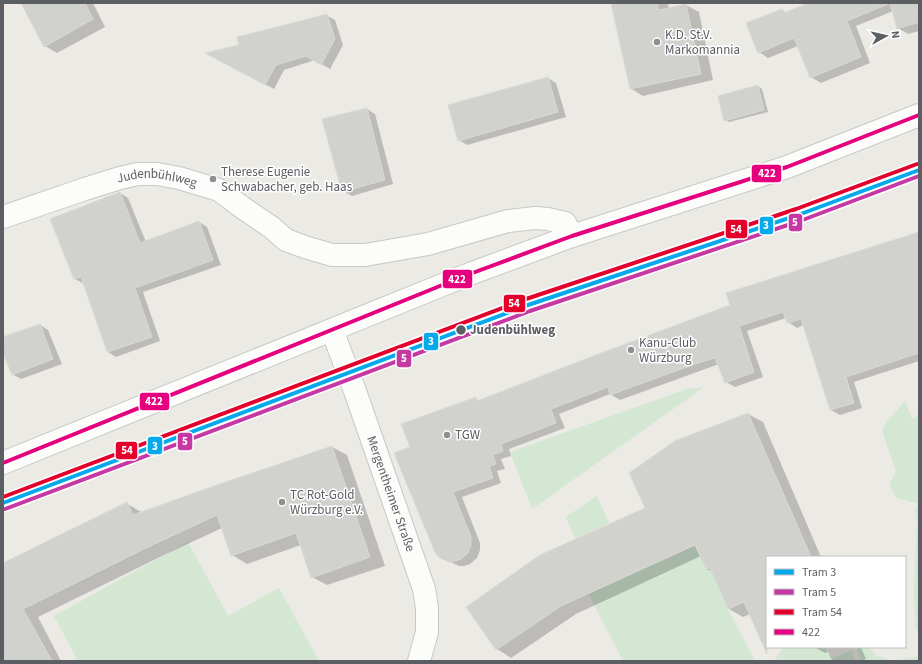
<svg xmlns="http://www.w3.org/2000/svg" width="922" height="664" font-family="'Source Sans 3',sans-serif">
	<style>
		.green { fill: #d3e7d2 }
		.shadow { fill: #0003 }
		.building { fill: #d1d1ce; stroke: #dad9d4 }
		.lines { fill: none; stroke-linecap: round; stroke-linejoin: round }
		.street-casing { stroke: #c8c8c8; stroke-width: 24 }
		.secondary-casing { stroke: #c7c7c5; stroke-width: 24 }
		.street { stroke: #fcfcfb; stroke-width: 22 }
		.secondary { stroke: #fcfcfb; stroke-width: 22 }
		.bus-1-casing { stroke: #fff; stroke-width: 7 }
		.bus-1 { stroke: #e5007d; stroke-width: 4 }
		.tram-1-casing { stroke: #fff; stroke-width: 7 }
		.tram-2-casing { stroke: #fff; stroke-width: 7 }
		.tram-3-casing { stroke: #fff; stroke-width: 7 }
		.tram-1 { stroke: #06a9e9; stroke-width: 4 }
		.tram-2 { stroke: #c638a3; stroke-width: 4 }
		.tram-3 { stroke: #e4002b; stroke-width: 4 }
		.poi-dot { fill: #8d8f90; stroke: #fff; stroke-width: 1.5 }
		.stop-dot { fill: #5b5e63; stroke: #fff; stroke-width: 1.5 }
		.labels { text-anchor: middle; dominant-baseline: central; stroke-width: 3; stroke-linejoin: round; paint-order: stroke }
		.poi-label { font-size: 13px; fill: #5b5e63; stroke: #fff; text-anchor: start }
		.street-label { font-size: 13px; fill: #5b5e63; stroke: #fff }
		.stop-label { font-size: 13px; font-weight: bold; fill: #5b5e63; stroke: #fff; text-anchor: start }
		.line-badge { stroke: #fff; stroke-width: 1.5 }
		.badge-label { font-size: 11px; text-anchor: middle; font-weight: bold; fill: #fff }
	</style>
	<rect width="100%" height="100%" fill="#ebeae5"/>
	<!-- green -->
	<g class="green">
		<polygon points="704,387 556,492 532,509 510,452 687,389"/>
		<polygon points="905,401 912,419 919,414 919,504 897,498 889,485 896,471 882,431 886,423"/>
		<polygon points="597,496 609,523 575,539 566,517"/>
		<polygon points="919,506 919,634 916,629 914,593 917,520 915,508"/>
		<polygon points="188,542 228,616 279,588 319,661 78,661 54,616"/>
		<polygon points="695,545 706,569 717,565 718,587 728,609 755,661 623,661 588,593"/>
		<polygon points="784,647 825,647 831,659 852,650 855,661 774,661"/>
		<polygon points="856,647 869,647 876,656 893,661 919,656 919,661 861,661"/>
	</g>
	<!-- shadow -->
	<g class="shadow">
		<polygon points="23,3 93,3 105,27 57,53 45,46"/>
		<polygon points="612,3 668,3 669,9 686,5 699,12 713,80 643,96 630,88"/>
		<polygon points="811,3 919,3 919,31 908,34 898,28 893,11 856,26 870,63 821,83 811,77 798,46 768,58 759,52 782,10 787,13"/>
		<polygon points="326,15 335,20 343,45 330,69 315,60 284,70 274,89 215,58 240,46"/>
		<polygon points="548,78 556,83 566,117 467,145 459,140"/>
		<polygon points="758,86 762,89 768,112 729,122 725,120"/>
		<polygon points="367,109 375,114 393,184 352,196 343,191"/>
		<polygon points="120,193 128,198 146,242 199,222 207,227 221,265 143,292 160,341 116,357 108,352 84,284 75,279"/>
		<polygon points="919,233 919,361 854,382 862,408 840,415 831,410 804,325 797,328 788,322 786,318 747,331 763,377 735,387 726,382 719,364 620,400 610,394 559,414 565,428 509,449 511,456 501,459 505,469 497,471 501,483 462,497 480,543 480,550 477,558 470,564 464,566 459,566 441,557 411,448 476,399 480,401 732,306"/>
		<polygon points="40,325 48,330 62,364 21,379 12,374 3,350 3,338"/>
		<polygon points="748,414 763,422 821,557 767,557 767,632 750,614 743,617 729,609 713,572 707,569 701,556 576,614 511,658 497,649 647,508"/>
		<polygon points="332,447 347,455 385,566 327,585 312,577 301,545 247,564 232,555 222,528 164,555 38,617 61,661 3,661 3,564 126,503 141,512"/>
		<polygon points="814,647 861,647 866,659 860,661 835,661 831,659 828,652 825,653"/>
	</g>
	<!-- building -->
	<g class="building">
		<polygon points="21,3 85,3 93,19 44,47"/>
		<polygon points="611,3 657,3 659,10 686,4 701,74 630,89"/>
		<polygon points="808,3 888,3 888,4 847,21 861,57 810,78 794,38 758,53 746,23 782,9 784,13"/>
		<polygon points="890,3 919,3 919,22 897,29"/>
		<polygon points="327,14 335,39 321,65 306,56 276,65 265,85 205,53 239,45 237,37 269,29"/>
		<polygon points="548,77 558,112 458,141 448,105"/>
		<polygon points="758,85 764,110 724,121 718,96"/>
		<polygon points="367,108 385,180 342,192 322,119"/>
		<polygon points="120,192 140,243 199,221 213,260 135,288 152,337 107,352 81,277 74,279 50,219"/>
		<polygon points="919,232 919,353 846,377 854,403 830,410 801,319 787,323 783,312 739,326 754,372 725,383 715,358 695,364 610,395 608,387 551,409 556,423 501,444 503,451 493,455 496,464 489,466 493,478 453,492 471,537 471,545 468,553 461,559 455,561 449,562 440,558 436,554 434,550 394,453 410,447 401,424 476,397 477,401 596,355 730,305 726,293"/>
		<polygon points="40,324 53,359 12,375 3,353 3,337"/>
		<polygon points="748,413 811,557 767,557 767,654 744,602 728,609 710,568 706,569 695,545 561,606 496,650 466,607 540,555 645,508 629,473 675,441"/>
		<polygon points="332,446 370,557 311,578 296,533 231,556 217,515 148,547 23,609 52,661 3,661 3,563 127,502 133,515 208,488"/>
	</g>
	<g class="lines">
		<defs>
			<g id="street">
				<path id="s1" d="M3 217 85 189 120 178 138 174H157L179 178 219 190 243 208 271 227 286 240 305 247 332 255H365L428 244 508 221 535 218 548 219 565 223 572 236"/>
				<path id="s2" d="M332 330 355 391 424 589 427 608V632L419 661"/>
			</g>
			<polyline id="secondary" points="3,463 467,275 572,236 787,167 919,115"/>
		</defs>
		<!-- street casing -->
		<use href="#street" class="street-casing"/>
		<!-- secondary casing -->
		<use href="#secondary" class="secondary-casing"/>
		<!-- street -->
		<use href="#street" class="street"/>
		<!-- secondary -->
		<use href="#secondary" class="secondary"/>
		<defs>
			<polyline id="bus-1" points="3,463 467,275 572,236 787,167 919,115"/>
		</defs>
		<!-- bus-1 casing -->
		<use href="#bus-1" class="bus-1-casing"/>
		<!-- bus-1 -->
		<use href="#bus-1" class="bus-1"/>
		<defs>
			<polyline id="tram-1" points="3,503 528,305 798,215 919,170"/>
			<polyline id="tram-2" points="5,509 530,311 800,221 919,176"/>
			<polyline id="tram-3" points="3,497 526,299 796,209 917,164"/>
		</defs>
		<!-- tram-1 casing -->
		<use href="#tram-1" class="tram-1-casing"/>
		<!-- tram-2 casing -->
		<use href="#tram-2" class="tram-2-casing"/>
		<!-- tram-3 casing -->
		<use href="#tram-3" class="tram-3-casing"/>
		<!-- tram-1 -->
		<use href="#tram-1" class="tram-1"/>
		<!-- tram-2 -->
		<use href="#tram-2" class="tram-2"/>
		<!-- tram-3 -->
		<use href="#tram-3" class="tram-3"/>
	</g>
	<!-- markers -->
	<g class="poi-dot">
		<circle cx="657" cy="42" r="4"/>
		<circle cx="213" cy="179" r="4"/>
		<circle cx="631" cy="350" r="4"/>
		<circle cx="447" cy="435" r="4"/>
		<circle cx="282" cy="502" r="4"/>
	</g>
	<circle class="stop-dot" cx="461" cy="330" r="5.5"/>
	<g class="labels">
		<!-- poi labels -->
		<g class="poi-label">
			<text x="665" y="35">K.D. St.V.<tspan x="665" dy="15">Markomannia</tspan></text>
			<text x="221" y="172">Therese Eugenie<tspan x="221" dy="15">Schwabacher, geb. Haas</tspan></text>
			<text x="639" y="343">Kanu-Club<tspan x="639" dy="15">Würzburg</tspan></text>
			<text x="455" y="435">TGW</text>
			<text x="290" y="495">TC Rot-Gold<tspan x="290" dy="15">Würzburg e.V.</tspan></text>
		</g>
		<!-- street labels -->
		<g class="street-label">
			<text stroke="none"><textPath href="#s1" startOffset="161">Judenbühlweg</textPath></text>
			<text stroke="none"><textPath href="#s2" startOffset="174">Mergentheimer Straße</textPath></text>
		</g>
		<!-- stop labels -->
		<g class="stop-label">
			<text x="470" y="330">Judenbühlweg</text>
		</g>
	</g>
	<g class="line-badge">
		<rect x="751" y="164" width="31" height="19" rx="4" fill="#e5007d"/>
		<rect x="788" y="213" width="15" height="19" rx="4" fill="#c638a3"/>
		<rect x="759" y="216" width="15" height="19" rx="4" fill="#06a9e9"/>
		<rect x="725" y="219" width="23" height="20" rx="4" fill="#e4002b"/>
		<rect x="442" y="269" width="31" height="20" rx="4" fill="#e5007d"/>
		<rect x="503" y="294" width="23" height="19" rx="4" fill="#e4002b"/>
		<rect x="423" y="332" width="16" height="19" rx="4" fill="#06a9e9"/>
		<rect x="396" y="349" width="16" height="19" rx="4" fill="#c638a3"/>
		<rect x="139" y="392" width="31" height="19" rx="4" fill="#e5007d"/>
		<rect x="177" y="432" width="16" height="19" rx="4" fill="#c638a3"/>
		<rect x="147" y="436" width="16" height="19" rx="4" fill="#06a9e9"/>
		<rect x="115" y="441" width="23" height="19" rx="4" fill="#e4002b"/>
	</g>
	<g class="badge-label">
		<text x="767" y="177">422</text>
		<text x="795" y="226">5</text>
		<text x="766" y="229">3</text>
		<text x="736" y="233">54</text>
		<text x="457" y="283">422</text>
		<text x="514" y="307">54</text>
		<text x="431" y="345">3</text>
		<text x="404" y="362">5</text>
		<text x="154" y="405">422</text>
		<text x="185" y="445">5</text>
		<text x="155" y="450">3</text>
		<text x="127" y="454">54</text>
	</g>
	<!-- border -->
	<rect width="922" height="664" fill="none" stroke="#5b5e63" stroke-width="8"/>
	<!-- legend -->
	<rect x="766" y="556" width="140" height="92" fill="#ffffff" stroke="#bdbfc1"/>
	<rect x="774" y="569" width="20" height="6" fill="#06a9e9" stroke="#bdbfc1"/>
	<text x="802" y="576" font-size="12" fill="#5b5e63">Tram 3</text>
	<rect x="774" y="589" width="20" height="6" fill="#c638a3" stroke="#bdbfc1"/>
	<text x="802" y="596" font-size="12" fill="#5b5e63">Tram 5</text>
	<rect x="774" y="609" width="20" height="6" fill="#e4002b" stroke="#bdbfc1"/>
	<text x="802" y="616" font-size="12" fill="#5b5e63">Tram 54</text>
	<rect x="774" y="629" width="20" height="6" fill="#e5007d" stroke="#bdbfc1"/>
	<text x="802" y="636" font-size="12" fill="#5b5e63">422</text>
	<!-- north arrow -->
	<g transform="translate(886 36) rotate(82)" stroke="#ffffff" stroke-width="3" paint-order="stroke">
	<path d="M0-3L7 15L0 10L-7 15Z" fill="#5b5e63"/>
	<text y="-6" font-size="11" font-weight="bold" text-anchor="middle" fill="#5b5e63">N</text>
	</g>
</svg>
